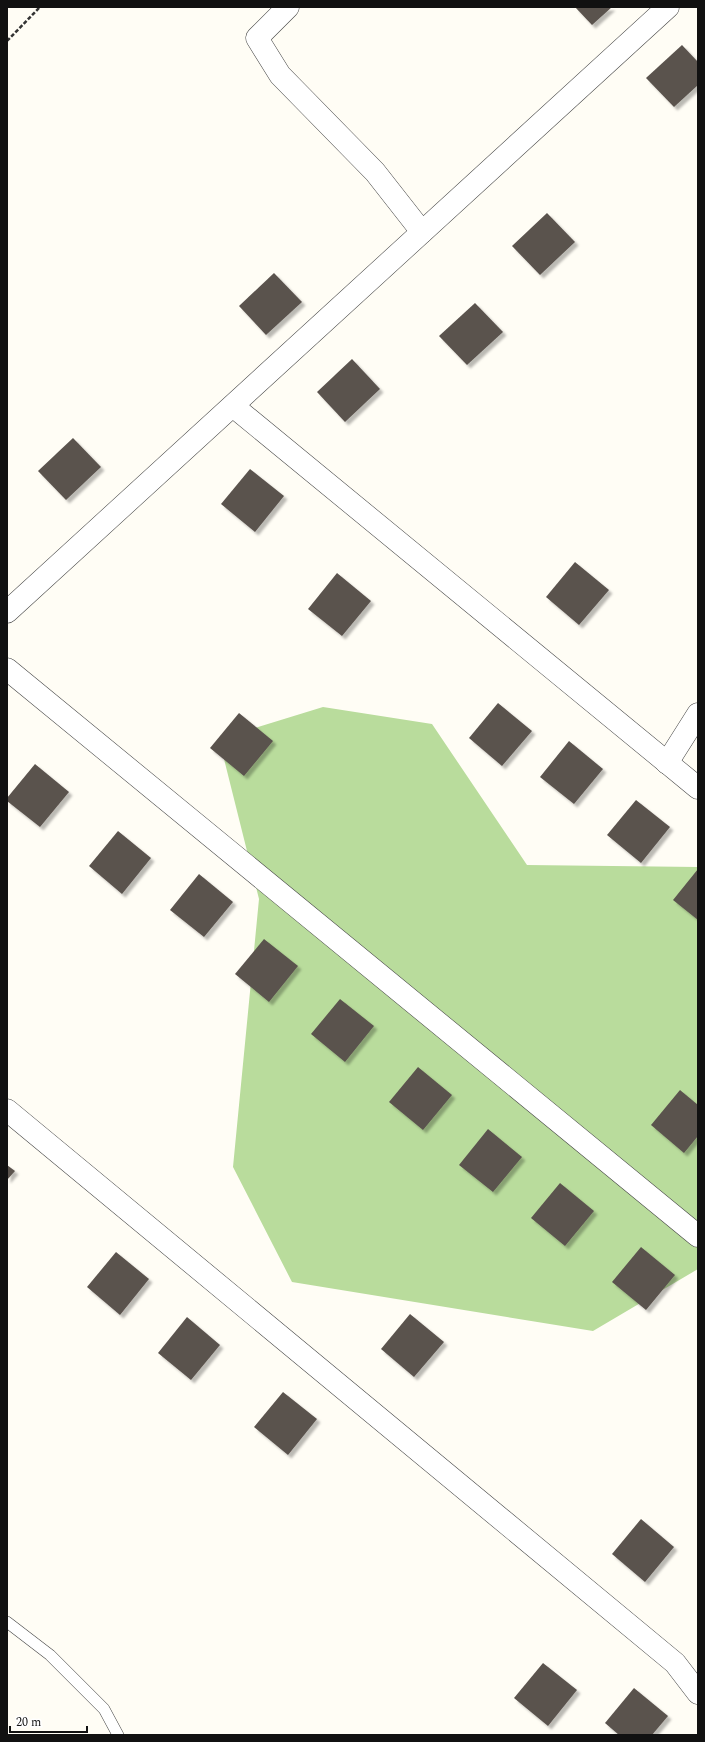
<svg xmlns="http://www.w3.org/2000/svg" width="705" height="1742" font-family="Spectral,serif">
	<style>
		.forest { fill: #b9dc9c }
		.building { fill: #5a524d; filter: url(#shadow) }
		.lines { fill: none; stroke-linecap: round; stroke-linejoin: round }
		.service-casing { stroke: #444; stroke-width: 12 }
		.minor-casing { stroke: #444; stroke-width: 23 }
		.path { stroke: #333; stroke-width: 2.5; stroke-dasharray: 4 2; stroke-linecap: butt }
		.service { stroke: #fff; stroke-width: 11 }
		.minor { stroke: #fff; stroke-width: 22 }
	</style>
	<defs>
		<filter id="shadow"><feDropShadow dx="3.5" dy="3.5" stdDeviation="1" flood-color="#0004"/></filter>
	</defs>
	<rect width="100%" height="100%" fill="#fffdf5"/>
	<!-- forest -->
	<polygon class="forest" points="323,707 432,724 527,865 698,867 698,1269 593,1331 292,1282 233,1167 259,899 219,739"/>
	<!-- building -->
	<g class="building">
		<polygon points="575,7 612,7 592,25"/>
		<polygon points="682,45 698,62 698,85 674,107 646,78"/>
		<polygon points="547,213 575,242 540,275 512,246"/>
		<polygon points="274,273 302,302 266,335 239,306"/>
		<polygon points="475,303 503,332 467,365 439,336"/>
		<polygon points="352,359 380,389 345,422 317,392"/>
		<polygon points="73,438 101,467 66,500 38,471"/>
		<polygon points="250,469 284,496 255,532 221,504"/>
		<polygon points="575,562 609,590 579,625 546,597"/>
		<polygon points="337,573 371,601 342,636 308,609"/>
		<polygon points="498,703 532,731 502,766 469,738"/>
		<polygon points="239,713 273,741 244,776 210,748"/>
		<polygon points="569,741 603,769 574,804 540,777"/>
		<polygon points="35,764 69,792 40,827 7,801 7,798"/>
		<polygon points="636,800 670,827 641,863 607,835"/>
		<polygon points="118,831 151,858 122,894 89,866"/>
		<polygon points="698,869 698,920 673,900"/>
		<polygon points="199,874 233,902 204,937 170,910"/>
		<polygon points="264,939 298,966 269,1002 235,974"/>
		<polygon points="340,999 374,1026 345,1062 311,1034"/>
		<polygon points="418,1067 452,1095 423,1130 389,1102"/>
		<polygon points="680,1090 698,1105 698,1136 684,1153 651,1125"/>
		<polygon points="488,1129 522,1157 493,1192 459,1165"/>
		<polygon points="7,1165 15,1171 7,1180"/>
		<polygon points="560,1183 594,1211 565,1246 531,1218"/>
		<polygon points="641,1247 675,1275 646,1310 612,1282"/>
		<polygon points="116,1252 149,1279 120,1315 87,1287"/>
		<polygon points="410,1314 444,1342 414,1377 381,1349"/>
		<polygon points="187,1317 220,1345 191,1380 158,1353"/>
		<polygon points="283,1392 317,1419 288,1455 254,1427"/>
		<polygon points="641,1519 674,1547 645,1582 612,1554"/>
		<polygon points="543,1663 577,1690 548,1726 514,1698"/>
		<polygon points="634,1688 668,1716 652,1735 619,1735 605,1723"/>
	</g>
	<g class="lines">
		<defs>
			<polyline id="service" points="7,1622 50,1655 104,1709 118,1735"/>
			<g id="minor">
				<polyline points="288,7 257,38 280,75 375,172 422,232"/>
				<polyline points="233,406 698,788"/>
				<polyline points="7,612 668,7"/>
				<polyline points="7,669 698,1236"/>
				<polyline points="667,763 698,714"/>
				<polyline points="7,1110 675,1663 698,1693"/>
			</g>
		</defs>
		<!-- service casing -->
		<use href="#service" class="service-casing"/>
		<!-- minor casing -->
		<use href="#minor" class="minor-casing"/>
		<!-- path -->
		<polyline class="path" points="7,41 40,7"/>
		<!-- service -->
		<use href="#service" class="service"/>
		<!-- minor -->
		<use href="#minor" class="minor"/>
	</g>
	<!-- border -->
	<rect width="705" height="1742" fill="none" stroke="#111111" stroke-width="16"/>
	<!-- scale -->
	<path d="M10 1726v6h77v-6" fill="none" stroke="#111111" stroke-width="2"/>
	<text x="16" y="1726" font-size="12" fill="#111111" stroke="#ffffff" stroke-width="3" paint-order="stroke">20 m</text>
</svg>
